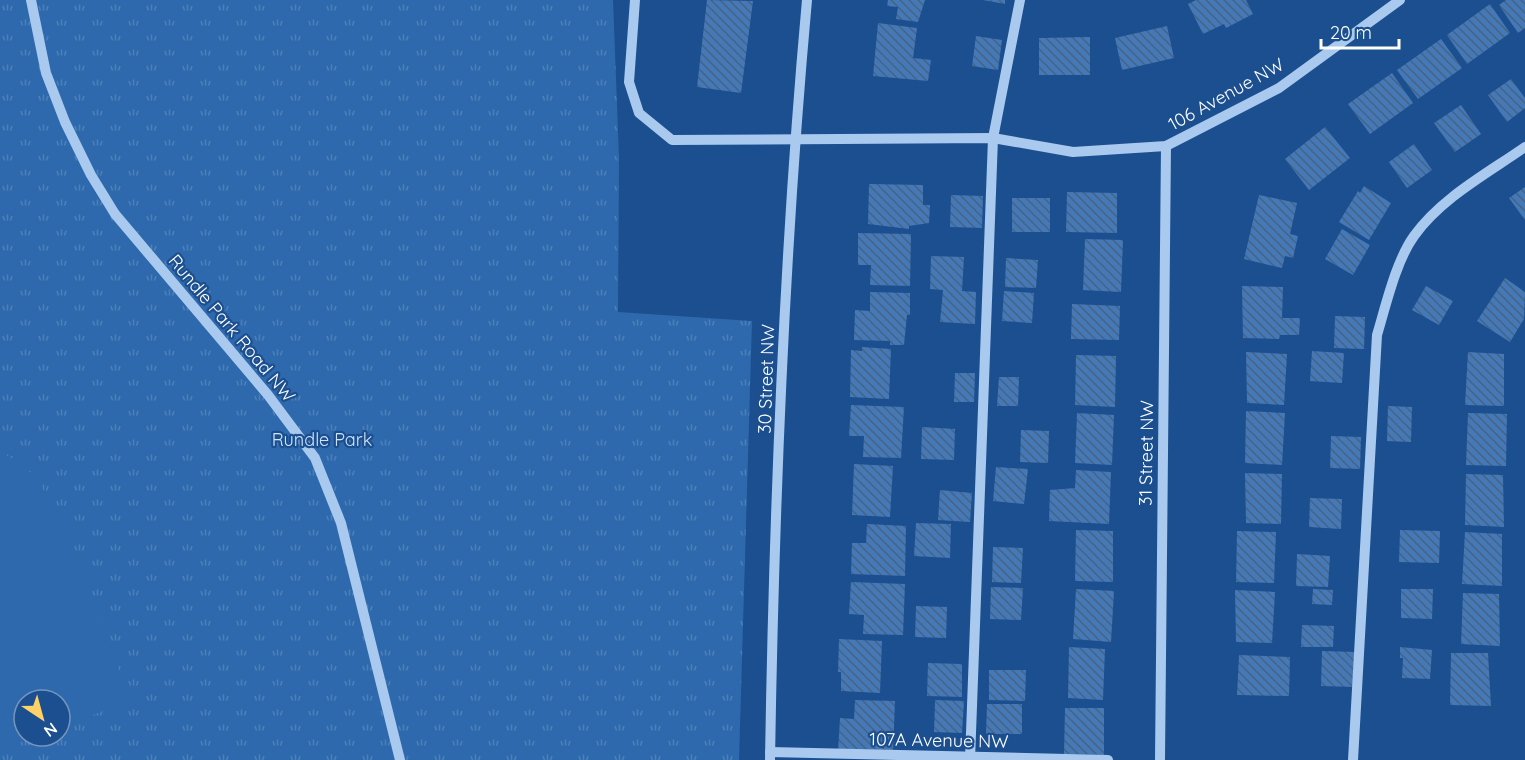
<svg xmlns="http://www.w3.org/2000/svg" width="1525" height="760" font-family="Quicksand,sans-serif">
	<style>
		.park { fill: url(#park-tufts); fill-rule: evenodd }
		.garden { fill: #2e69ad }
		.building { fill: url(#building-back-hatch) }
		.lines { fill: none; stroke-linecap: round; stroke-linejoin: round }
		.minor { stroke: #a9c9ee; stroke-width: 10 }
		.labels { text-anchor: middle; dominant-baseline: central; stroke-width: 4.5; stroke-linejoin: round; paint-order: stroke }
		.street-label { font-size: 18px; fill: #fff; stroke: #1b4f8f }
		.park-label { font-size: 18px; fill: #cfe3fa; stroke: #1b4f8f }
	</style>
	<defs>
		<pattern id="park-tufts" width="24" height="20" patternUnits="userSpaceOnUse" patternTransform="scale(1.5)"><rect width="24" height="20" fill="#2e69ad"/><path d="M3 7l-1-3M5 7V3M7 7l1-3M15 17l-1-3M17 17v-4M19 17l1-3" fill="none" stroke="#4d80b9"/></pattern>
		<pattern id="building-back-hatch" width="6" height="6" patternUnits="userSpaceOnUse" patternTransform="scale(1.5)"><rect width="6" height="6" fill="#4478b7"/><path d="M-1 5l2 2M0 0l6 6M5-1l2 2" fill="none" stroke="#486282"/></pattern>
	</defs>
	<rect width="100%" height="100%" fill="#1b4f8f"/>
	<!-- park -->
	<path class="park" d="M0 0H613L619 158 618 312 752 321 739 760H0ZM24 700H60V736H24Z"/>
	<!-- garden -->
	<path class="garden" d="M0 452C9 457 21 462 27 469 73 518 106 636 130 701L60 727V700H24V736H37L0 750Z"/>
	<!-- building -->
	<g class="building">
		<polygon points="707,0 753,1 741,93 697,87"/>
		<polygon points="888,0 925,0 918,22 896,19 898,7 887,6"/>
		<polygon points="983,0 1005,0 1005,4"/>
		<polygon points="1196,0 1246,0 1253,14 1226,28 1224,24 1203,34 1188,4"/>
		<polygon points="1506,0 1525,0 1525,28 1518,33 1499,5"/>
		<polygon points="1490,4 1510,33 1467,64 1447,35"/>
		<polygon points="878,23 917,28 913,58 931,60 928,81 873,76"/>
		<polygon points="1167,26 1174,58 1122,70 1115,38"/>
		<polygon points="976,36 1002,40 998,70 972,66"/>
		<polygon points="1090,37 1090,75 1039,75 1039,38"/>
		<polygon points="1441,39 1462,68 1418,99 1397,70"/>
		<polygon points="1392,73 1413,103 1370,134 1348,104"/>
		<polygon points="1511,79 1525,98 1525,108 1507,122 1488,95"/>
		<polygon points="1461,105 1481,134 1455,152 1434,123"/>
		<polygon points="1325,127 1350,158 1309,190 1285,159"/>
		<polygon points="1414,144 1432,170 1407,188 1389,162"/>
		<polygon points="869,184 923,185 923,205 930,205 929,223 909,226 909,229 868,224"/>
		<polygon points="1364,186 1391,203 1369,240 1339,222 1358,191 1360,193"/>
		<polygon points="1525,187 1525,220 1509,198"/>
		<polygon points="1067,192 1117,193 1117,233 1066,232"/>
		<polygon points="951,195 983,196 982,228 950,227"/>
		<polygon points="1259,195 1297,203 1290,234 1298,236 1293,258 1285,256 1282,268 1244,259"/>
		<rect x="1012" y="198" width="38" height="34"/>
		<polygon points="1342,229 1370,245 1353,275 1325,259"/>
		<polygon points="858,233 911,234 910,286 870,285 871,265 858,265"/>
		<polygon points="1085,239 1123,240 1121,292 1083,290"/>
		<polygon points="931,256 964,257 962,291 976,292 975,324 940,322 943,290 930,289"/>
		<polygon points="1006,258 1038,260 1036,288 1005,287"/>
		<polygon points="1505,278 1525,292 1524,319 1510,342 1477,321"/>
		<polygon points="1242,286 1283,287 1282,318 1300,318 1299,335 1280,335 1279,339 1243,338"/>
		<polygon points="1426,286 1453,301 1439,325 1412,310"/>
		<polygon points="1004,291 1034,293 1032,323 1002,321"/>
		<polygon points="870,292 910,293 910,315 907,315 904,345 890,345 890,341 854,340 855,310 870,311"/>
		<polygon points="1072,304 1120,306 1119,340 1071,339"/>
		<polygon points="1335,316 1365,317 1364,349 1334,348"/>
		<polygon points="862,347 891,349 889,399 850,397 851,350 862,351"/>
		<polygon points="1312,351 1344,353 1342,383 1310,381"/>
		<polygon points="1246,352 1287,354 1284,405 1247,403"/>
		<polygon points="1468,352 1504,354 1504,406 1465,405"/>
		<polygon points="1076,355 1116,356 1115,407 1075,405"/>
		<polygon points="955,373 975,373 974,402 954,402"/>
		<polygon points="999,377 1019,377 1018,406 997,406"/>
		<polygon points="851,405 904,407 901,458 863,457 864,436 849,436"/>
		<polygon points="1388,406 1412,407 1411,442 1387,441"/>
		<polygon points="1246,411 1285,413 1282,465 1245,463"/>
		<polygon points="1077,413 1114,415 1112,465 1075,463"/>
		<polygon points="1468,413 1507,414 1506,466 1466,465"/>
		<polygon points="922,427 955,429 954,460 921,459"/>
		<polygon points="1021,430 1049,431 1048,463 1020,462"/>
		<polygon points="1331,436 1361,437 1360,469 1330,468"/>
		<polygon points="854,464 893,466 890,517 852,515"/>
		<polygon points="996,467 1028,469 1024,504 993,501"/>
		<polygon points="1076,470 1111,472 1109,524 1049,521 1050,490 1075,488"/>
		<polygon points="1245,473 1282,474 1281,524 1246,523"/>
		<polygon points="1466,474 1503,475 1504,527 1465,525"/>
		<polygon points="940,490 972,493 970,522 938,520"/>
		<polygon points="1310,498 1342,499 1341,529 1309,527"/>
		<polygon points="916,523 951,524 950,558 914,556"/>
		<polygon points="867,524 906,526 905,576 851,574 852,543 866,543"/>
		<polygon points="1076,530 1113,531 1113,582 1075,581"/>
		<polygon points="1400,530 1440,531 1439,563 1399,562"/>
		<polygon points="1237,531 1276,532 1274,583 1236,582"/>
		<polygon points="1465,532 1502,534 1502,586 1462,584"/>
		<polygon points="993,547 1023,548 1021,583 992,582"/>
		<polygon points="1297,554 1330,556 1328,587 1296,586"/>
		<polygon points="851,582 905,584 903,635 863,634 864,615 849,614"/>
		<polygon points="991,587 1023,588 1021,620 990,619"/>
		<polygon points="1076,589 1114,591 1111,642 1073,639"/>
		<polygon points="1313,589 1333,590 1332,605 1312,604"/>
		<polygon points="1401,589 1433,589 1432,619 1401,618"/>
		<polygon points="1235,590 1275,592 1272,643 1236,642"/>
		<polygon points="1463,593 1499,594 1500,646 1461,644"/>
		<polygon points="916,606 947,607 946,638 915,637"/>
		<polygon points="1302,625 1334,626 1333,647 1301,647"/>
		<polygon points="839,639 882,641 880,693 841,691 841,672 838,672"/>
		<polygon points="1069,647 1105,649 1103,700 1068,698"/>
		<polygon points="1400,647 1432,650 1430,679 1402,678 1403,658 1400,658"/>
		<polygon points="1322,651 1355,652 1354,687 1321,686"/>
		<polygon points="1451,653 1488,653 1491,706 1450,705"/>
		<polygon points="1239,655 1290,657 1289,696 1237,695"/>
		<polygon points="928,663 962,664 962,697 927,696"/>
		<polygon points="989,670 1026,670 1025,701 989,700"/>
		<polygon points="855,700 895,701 893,753 838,751 840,718 854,719"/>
		<polygon points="935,700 964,701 962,733 934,732"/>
		<polygon points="987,704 1022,704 1022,734 986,734"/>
		<polygon points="1065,708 1104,708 1104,755 1064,754"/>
	</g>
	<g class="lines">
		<!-- minor -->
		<g class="minor">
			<polyline points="31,0 46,73 65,122 91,175 115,214 268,395 315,458 341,523 400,760"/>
			<polyline points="635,0 629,82 639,113 672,140 993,138 1073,152 1166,146 1279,88 1400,0"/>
			<polyline points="770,752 1108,760"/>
			<path d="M770 760C774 507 784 252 807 0"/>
			<polyline points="970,760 993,138 1020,0"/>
			<polyline points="1160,760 1166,146"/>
			<path d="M1353 760 1377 335C1386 305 1396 261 1414 236 1441 198 1488 173 1525 147"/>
		</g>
	</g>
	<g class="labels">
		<!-- street labels -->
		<g class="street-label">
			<text transform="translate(1226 94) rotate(-29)">106 Avenue NW</text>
			<text transform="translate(232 328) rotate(50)">Rundle Park Road NW</text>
			<text transform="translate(766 379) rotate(-88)">30 Street NW</text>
			<text transform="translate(1146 453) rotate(-89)">31 Street NW</text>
			<text transform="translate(939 740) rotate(1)">107A Avenue NW</text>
		</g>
		<!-- park labels -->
		<g class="park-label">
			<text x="322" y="439">Rundle Park</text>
		</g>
	</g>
	<!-- north arrow -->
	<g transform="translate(42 718) rotate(144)"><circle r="28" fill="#1b4f8f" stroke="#7695bc" stroke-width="1.5"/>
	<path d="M0-4.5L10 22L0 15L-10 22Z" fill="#ffd166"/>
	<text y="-9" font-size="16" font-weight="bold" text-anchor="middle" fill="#ffffff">N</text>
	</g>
	<!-- scale -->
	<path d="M1321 39v9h78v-9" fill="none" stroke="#ffffff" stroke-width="3"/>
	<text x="1330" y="39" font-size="18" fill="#ffffff" stroke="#1b4f8f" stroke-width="4.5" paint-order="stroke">20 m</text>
</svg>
